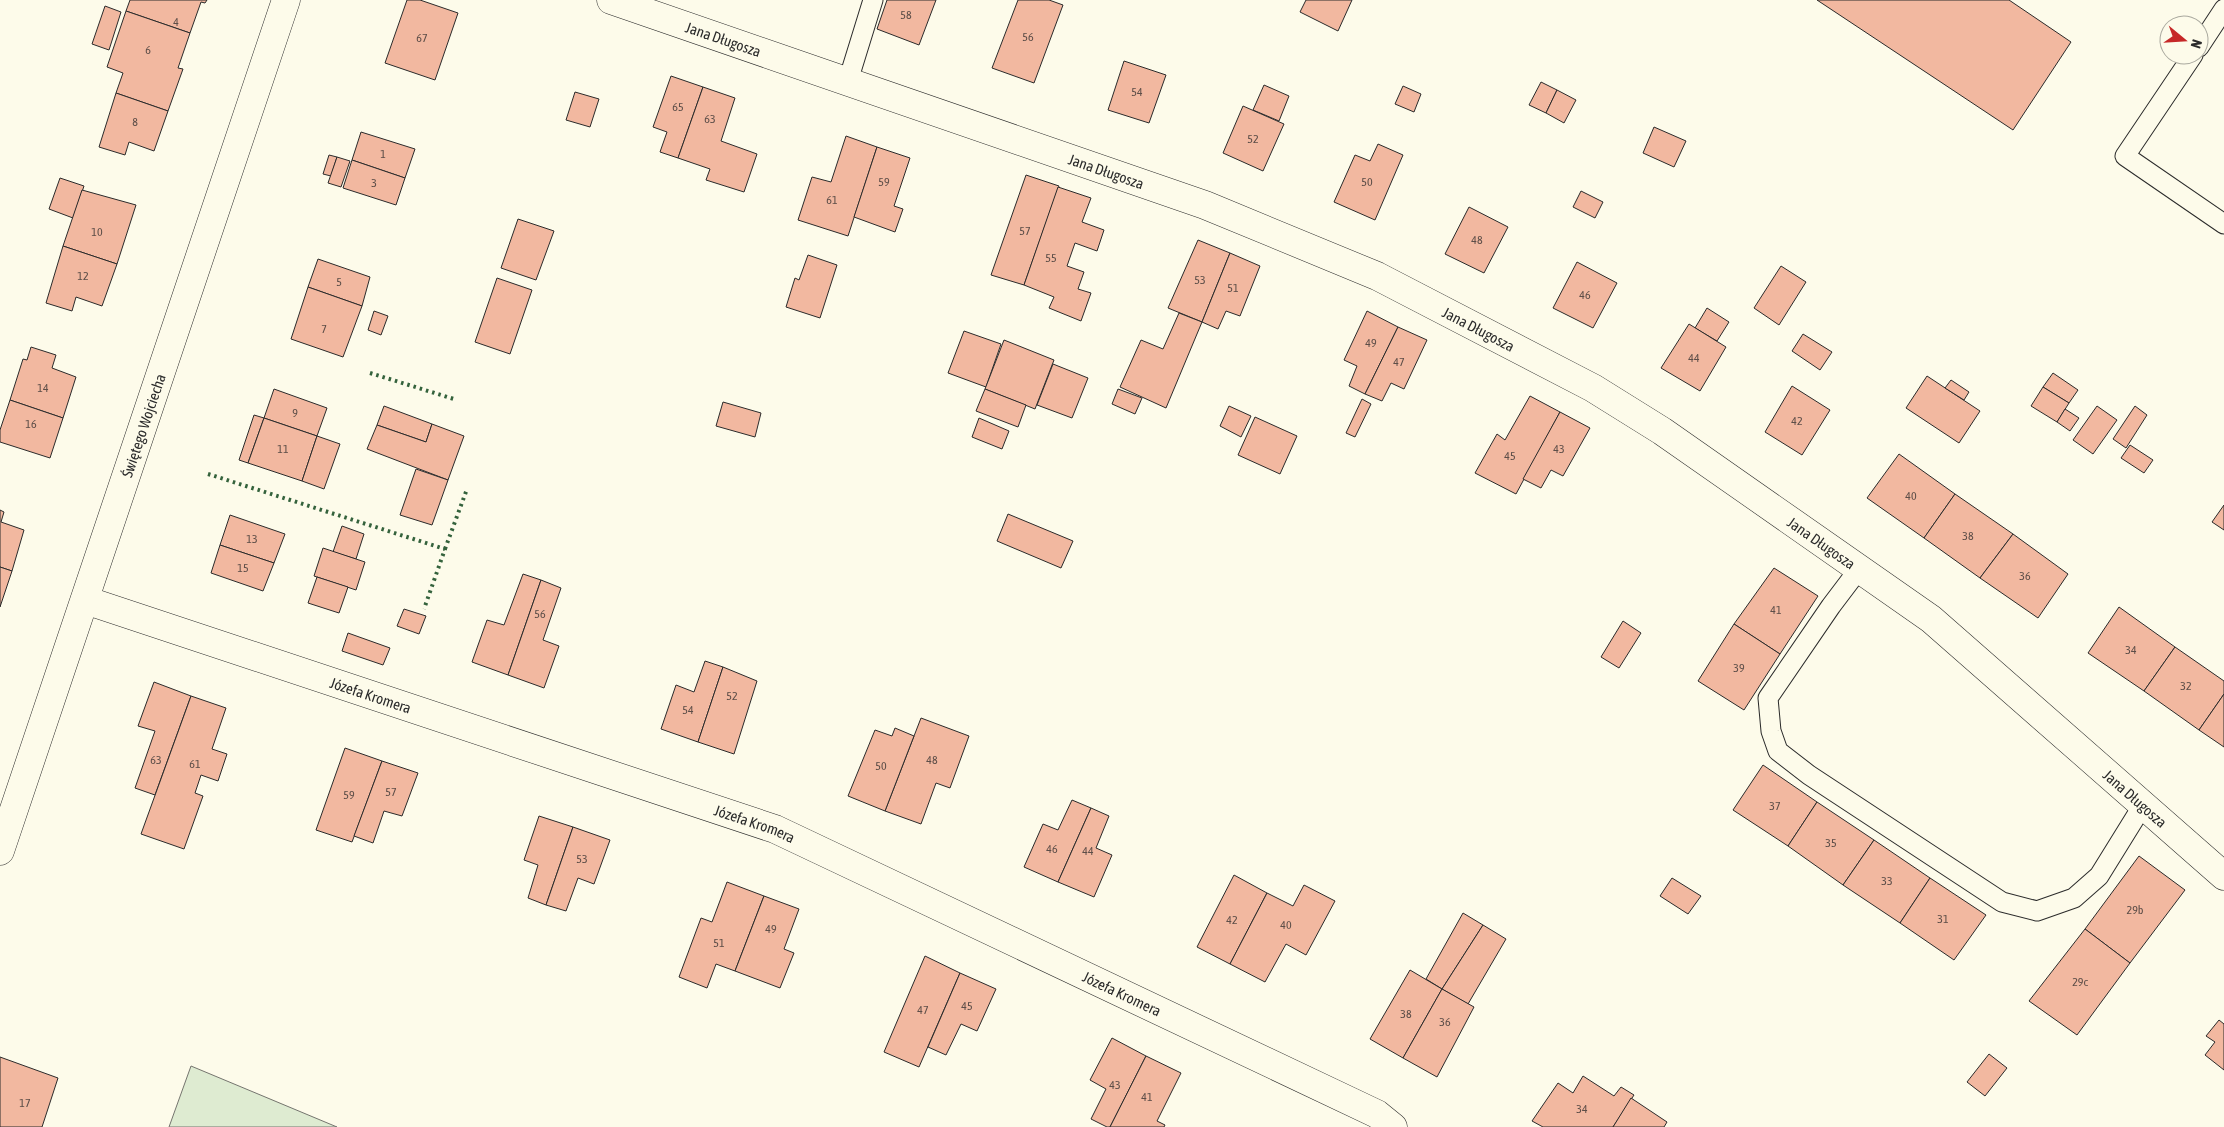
<svg xmlns="http://www.w3.org/2000/svg" width="2224" height="1127" font-family="'Asap Condensed',sans-serif">
	<style>
		.green { fill: #deebd1; stroke: #74746e }
		.building { fill: #f2b8a0; stroke: #2b2b2b }
		.lines { fill: none; stroke-linecap: round; stroke-linejoin: round }
		.lane-casing { stroke: #2b2b2b; stroke-width: 21 }
		.street-casing { stroke: #2b2b2b; stroke-width: 29 }
		.lane { stroke: #fdfbea; stroke-width: 19 }
		.street { stroke: #fdfbea; stroke-width: 28 }
		.hedge { stroke: #34623c; stroke-width: 4; stroke-dasharray: 2.5 4; stroke-linecap: butt }
		.labels { text-anchor: middle; dominant-baseline: central; stroke-width: 4; stroke-linejoin: round; paint-order: stroke }
		.number-label { font-size: 12px; fill: #5d4e48 }
		.street-label { font-size: 15px; fill: #2b2b2b; stroke: #fdfbea }
	</style>
	<rect width="100%" height="100%" fill="#fdfbea"/>
	<!-- green -->
	<polygon class="green" points="191,1066 337,1127 169,1127"/>
	<!-- building -->
	<g class="building">
		<polygon points="130,0 207,0 205,3 201,2 190,33 126,11"/>
		<polygon points="407,0 420,0 458,13 435,80 385,63"/>
		<polygon points="887,0 936,0 919,45 877,29"/>
		<polygon points="1018,0 1049,0 1063,5 1034,83 992,68"/>
		<polygon points="1306,0 1352,0 1338,31 1300,12"/>
		<polygon points="1817,0 2009,0 2071,42 2013,130"/>
		<polygon points="105,6 121,12 109,50 92,44"/>
		<polygon points="126,11 190,33 178,68 183,69 168,111 116,93 123,73 107,67"/>
		<polygon points="1124,61 1166,75 1149,123 1108,110"/>
		<polygon points="671,76 703,87 678,158 660,152 667,132 653,127"/>
		<polygon points="1541,82 1557,90 1546,113 1529,105"/>
		<polygon points="1264,85 1289,96 1279,121 1253,110"/>
		<polygon points="1403,86 1421,94 1414,112 1395,104"/>
		<polygon points="703,87 735,98 721,141 757,154 744,192 706,180 710,169 678,158"/>
		<polygon points="1557,90 1576,100 1564,123 1546,113"/>
		<polygon points="575,92 599,99 590,127 566,120"/>
		<polygon points="116,93 168,111 154,151 129,142 125,155 99,147"/>
		<polygon points="1243,106 1284,124 1263,171 1223,153"/>
		<polygon points="1654,127 1686,141 1674,167 1643,153"/>
		<polygon points="361,132 415,149 405,178 352,160"/>
		<polygon points="846,136 877,147 848,236 798,220 812,177 831,182"/>
		<polygon points="1378,144 1403,155 1375,220 1334,202 1355,155 1370,161"/>
		<polygon points="877,147 910,158 894,206 903,209 895,232 854,217"/>
		<polygon points="329,155 337,157 331,176 323,174"/>
		<polygon points="337,157 350,161 341,187 328,183"/>
		<polygon points="352,160 405,178 396,205 343,188"/>
		<polygon points="1026,175 1059,186 1024,285 991,275"/>
		<polygon points="60,178 84,186 73,218 49,209"/>
		<polygon points="1058,187 1091,198 1082,222 1104,230 1097,251 1075,243 1067,266 1084,272 1078,289 1091,293 1081,321 1049,308 1054,297 1024,285"/>
		<polygon points="82,190 136,205 117,264 63,246"/>
		<polygon points="1581,191 1603,202 1595,218 1573,207"/>
		<polygon points="1469,207 1508,227 1484,273 1445,254"/>
		<polygon points="518,219 554,231 536,280 501,268"/>
		<polygon points="1198,240 1230,253 1202,322 1168,308"/>
		<polygon points="63,246 117,264 102,306 76,297 72,311 46,303"/>
		<polygon points="1230,253 1260,266 1240,316 1226,311 1218,329 1202,322"/>
		<polygon points="808,255 837,265 820,318 786,307 795,278 799,280"/>
		<polygon points="318,259 370,277 362,306 308,287"/>
		<polygon points="1577,262 1617,283 1593,328 1553,308"/>
		<polygon points="1781,266 1806,282 1779,325 1754,308"/>
		<polygon points="497,278 532,290 510,354 475,342"/>
		<polygon points="308,287 362,306 343,357 291,339"/>
		<polygon points="1707,308 1729,322 1717,341 1695,328"/>
		<polygon points="374,311 388,316 381,335 368,330"/>
		<polygon points="1367,311 1398,327 1365,394 1349,386 1357,366 1344,360"/>
		<polygon points="1179,313 1202,322 1166,408 1120,387 1141,340 1163,349"/>
		<polygon points="1689,324 1726,347 1700,391 1661,368"/>
		<polygon points="1398,327 1427,340 1404,389 1391,383 1382,401 1365,394"/>
		<polygon points="964,331 1001,344 986,387 948,373"/>
		<polygon points="1803,334 1832,352 1820,370 1792,351"/>
		<polygon points="1004,340 1054,360 1035,409 985,389"/>
		<polygon points="31,347 56,355 52,368 76,377 63,418 10,400 23,359 27,360"/>
		<polygon points="1053,364 1088,378 1072,418 1037,405"/>
		<polygon points="2053,373 2078,390 2069,403 2043,387"/>
		<polygon points="1927,376 1980,411 1959,443 1906,408"/>
		<polygon points="1951,380 1969,392 1964,400 1945,388"/>
		<polygon points="1792,386 1830,410 1802,455 1765,432"/>
		<polygon points="2043,387 2069,403 2057,422 2031,406"/>
		<polygon points="274,389 327,408 317,436 264,418"/>
		<polygon points="985,389 1026,405 1018,427 976,411"/>
		<polygon points="1118,389 1142,398 1135,414 1112,404"/>
		<polygon points="1530,396 1560,412 1516,494 1475,473 1497,434 1505,440"/>
		<polygon points="1362,399 1371,404 1355,437 1346,433"/>
		<polygon points="10,400 63,418 50,458 0,442 0,430"/>
		<polygon points="723,402 761,413 755,437 716,426"/>
		<polygon points="384,406 432,424 426,442 377,425"/>
		<polygon points="1229,406 1251,416 1241,437 1220,426"/>
		<polygon points="2097,406 2117,420 2093,454 2073,440"/>
		<polygon points="2135,406 2147,415 2126,448 2113,439"/>
		<polygon points="2065,409 2079,418 2070,431 2057,422"/>
		<polygon points="1560,412 1590,428 1563,476 1551,470 1541,488 1523,479"/>
		<polygon points="254,415 264,418 248,463 239,460"/>
		<polygon points="1255,417 1297,436 1280,474 1238,455"/>
		<polygon points="264,418 317,436 302,481 248,463"/>
		<polygon points="979,418 1009,431 1002,449 972,437"/>
		<polygon points="432,424 464,436 448,480 367,449 377,425 426,442"/>
		<polygon points="317,436 340,444 324,489 302,481"/>
		<polygon points="2130,445 2153,460 2144,473 2121,458"/>
		<polygon points="1899,454 1955,494 1924,538 1867,498"/>
		<polygon points="416,469 448,480 432,525 400,515"/>
		<polygon points="1955,494 2013,534 1980,578 1924,538"/>
		<polygon points="2224,505 2224,530 2212,522"/>
		<polygon points="0,510 4,512 1,522 24,530 12,571 0,567"/>
		<polygon points="1008,514 1073,541 1061,568 997,541"/>
		<polygon points="230,515 285,534 274,563 220,545"/>
		<polygon points="342,526 364,534 356,559 333,552"/>
		<polygon points="2013,534 2068,574 2038,618 1980,578"/>
		<polygon points="220,545 274,563 263,591 211,573"/>
		<polygon points="323,548 365,562 356,590 314,576"/>
		<polygon points="0,567 12,571 0,607"/>
		<polygon points="1774,568 1818,596 1780,654 1734,624"/>
		<polygon points="523,574 541,580 508,675 472,662 487,620 504,625"/>
		<polygon points="317,577 348,587 339,613 308,603"/>
		<polygon points="541,580 561,588 543,640 559,646 544,688 508,675"/>
		<polygon points="2119,607 2175,647 2144,691 2088,653"/>
		<polygon points="404,609 426,616 419,634 397,626"/>
		<polygon points="1623,621 1641,633 1619,668 1601,657"/>
		<polygon points="1734,624 1780,654 1744,710 1698,681"/>
		<polygon points="348,633 390,648 383,665 342,651"/>
		<polygon points="2175,647 2224,681 2224,694 2199,730 2144,691"/>
		<polygon points="705,661 723,667 698,742 661,729 676,685 694,692"/>
		<polygon points="723,667 757,681 734,754 698,742"/>
		<polygon points="154,682 191,696 155,795 135,788 155,731 138,726"/>
		<polygon points="2224,694 2224,747 2199,730"/>
		<polygon points="191,696 226,708 212,749 227,754 218,781 201,775 195,793 203,796 184,849 141,834"/>
		<polygon points="921,718 969,736 950,788 936,783 921,824 885,811"/>
		<polygon points="895,728 914,736 885,811 848,796 875,730 892,736"/>
		<polygon points="345,748 382,761 352,842 316,830"/>
		<polygon points="382,761 418,773 402,816 384,811 373,843 354,836"/>
		<polygon points="1763,765 1817,802 1788,846 1733,810"/>
		<polygon points="1072,800 1091,808 1058,882 1024,867 1043,824 1058,830"/>
		<polygon points="1817,802 1874,840 1843,885 1788,846"/>
		<polygon points="1091,808 1109,816 1096,848 1112,855 1094,897 1058,882"/>
		<polygon points="539,816 573,827 546,905 528,898 538,865 524,860"/>
		<polygon points="573,827 610,840 594,884 578,878 566,911 546,905"/>
		<polygon points="1874,840 1930,878 1900,923 1843,885"/>
		<polygon points="2139,856 2185,890 2130,963 2085,929"/>
		<polygon points="1234,875 1267,893 1230,964 1197,947"/>
		<polygon points="1672,878 1701,896 1688,914 1660,896"/>
		<polygon points="1930,878 1986,915 1954,960 1900,923"/>
		<polygon points="727,882 764,896 735,971 716,964 707,988 679,977 701,918 712,922"/>
		<polygon points="1304,885 1335,901 1306,955 1286,944 1265,982 1230,964 1267,893 1293,906"/>
		<polygon points="764,896 799,909 784,949 794,953 780,988 735,971"/>
		<polygon points="1463,913 1483,925 1442,989 1426,979"/>
		<polygon points="1483,925 1506,939 1468,1004 1442,989"/>
		<polygon points="2085,929 2130,963 2077,1035 2029,1001"/>
		<polygon points="925,956 960,973 919,1067 884,1052"/>
		<polygon points="1410,970 1442,989 1403,1058 1370,1039"/>
		<polygon points="960,973 996,989 977,1031 961,1024 946,1055 928,1047"/>
		<polygon points="1442,989 1474,1007 1437,1077 1403,1058"/>
		<polygon points="2219,1020 2224,1024 2224,1070 2205,1055 2215,1042 2206,1036"/>
		<polygon points="1112,1038 1146,1056 1110,1127 1107,1127 1091,1119 1106,1089 1090,1080"/>
		<polygon points="1989,1054 2007,1068 1985,1096 1967,1082"/>
		<polygon points="1146,1056 1181,1073 1157,1121 1165,1125 1164,1127 1110,1127"/>
		<polygon points="0,1057 58,1078 42,1127 0,1127"/>
		<polygon points="1583,1076 1614,1096 1621,1087 1634,1095 1613,1127 1543,1127 1532,1121 1558,1083 1573,1093"/>
		<polygon points="1631,1098 1667,1122 1664,1127 1613,1127"/>
	</g>
	<g class="lines">
		<defs>
			<g id="lane">
				<polyline points="2199,47 2224,9"/>
				<polyline points="2193,55 2125,156 2224,224"/>
				<polyline points="848,81 873,0"/>
				<polyline points="1859,569 1831,606 1768,698 1771,731 1778,751 1809,775 2002,902 2037,911 2074,898 2099,876 2143,805"/>
			</g>
			<g id="street">
				<path id="s1" d="M611 0 1205 205 1377 276 1593 388 1662 431 1931 619 2224 876"/>
				<path id="s2" d="M85 600 775 829 1377 1114 1393 1127"/>
				<path id="s3" d="M0 851 286 0"/>
			</g>
		</defs>
		<!-- lane casing -->
		<use href="#lane" class="lane-casing"/>
		<!-- street casing -->
		<use href="#street" class="street-casing"/>
		<!-- lane -->
		<use href="#lane" class="lane"/>
		<!-- street -->
		<use href="#street" class="street"/>
		<!-- hedge -->
		<g class="hedge">
			<polyline points="370,373 454,399"/>
			<polyline points="208,474 445,549 424,609"/>
			<polyline points="445,549 467,489"/>
		</g>
	</g>
	<g class="labels">
		<!-- number labels -->
		<g class="number-label">
			<text x="906" y="15">58</text>
			<text x="176" y="22">4</text>
			<text x="1028" y="37">56</text>
			<text x="422" y="38">67</text>
			<text x="148" y="50">6</text>
			<text x="1137" y="92">54</text>
			<text x="678" y="107">65</text>
			<text x="710" y="119">63</text>
			<text x="135" y="122">8</text>
			<text x="1253" y="139">52</text>
			<text x="383" y="154">1</text>
			<text x="884" y="182">59</text>
			<text x="1367" y="182">50</text>
			<text x="374" y="183">3</text>
			<text x="832" y="200">61</text>
			<text x="1025" y="231">57</text>
			<text x="97" y="232">10</text>
			<text x="1477" y="240">48</text>
			<text x="1051" y="258">55</text>
			<text x="83" y="276">12</text>
			<text x="1200" y="280">53</text>
			<text x="339" y="282">5</text>
			<text x="1233" y="288">51</text>
			<text x="1585" y="295">46</text>
			<text x="324" y="329">7</text>
			<text x="1371" y="343">49</text>
			<text x="1694" y="358">44</text>
			<text x="1399" y="362">47</text>
			<text x="43" y="388">14</text>
			<text x="295" y="413">9</text>
			<text x="1797" y="421">42</text>
			<text x="31" y="424">16</text>
			<text x="283" y="449">11</text>
			<text x="1559" y="449">43</text>
			<text x="1510" y="456">45</text>
			<text x="1911" y="496">40</text>
			<text x="1968" y="536">38</text>
			<text x="252" y="539">13</text>
			<text x="243" y="568">15</text>
			<text x="2025" y="576">36</text>
			<text x="1776" y="610">41</text>
			<text x="540" y="614">56</text>
			<text x="2131" y="650">34</text>
			<text x="1739" y="668">39</text>
			<text x="2186" y="686">32</text>
			<text x="732" y="696">52</text>
			<text x="688" y="710">54</text>
			<text x="156" y="760">63</text>
			<text x="932" y="760">48</text>
			<text x="195" y="764">61</text>
			<text x="881" y="766">50</text>
			<text x="391" y="792">57</text>
			<text x="349" y="795">59</text>
			<text x="1775" y="806">37</text>
			<text x="1831" y="843">35</text>
			<text x="1052" y="849">46</text>
			<text x="1088" y="851">44</text>
			<text x="582" y="859">53</text>
			<text x="1887" y="881">33</text>
			<text x="2135" y="910">29b</text>
			<text x="1943" y="919">31</text>
			<text x="1232" y="920">42</text>
			<text x="1286" y="925">40</text>
			<text x="771" y="929">49</text>
			<text x="719" y="943">51</text>
			<text x="2080" y="982">29c</text>
			<text x="967" y="1006">45</text>
			<text x="923" y="1010">47</text>
			<text x="1406" y="1014">38</text>
			<text x="1445" y="1022">36</text>
			<text x="1115" y="1085">43</text>
			<text x="1147" y="1097">41</text>
			<text x="25" y="1103">17</text>
			<text x="1582" y="1109">34</text>
		</g>
		<!-- street labels -->
		<g class="street-label">
			<text stroke="none"><textPath href="#s1" startOffset="119">Jana Długosza</textPath></text>
			<text stroke="none"><textPath href="#s1" startOffset="524">Jana Długosza</textPath></text>
			<text stroke="none"><textPath href="#s1" startOffset="929">Jana Długosza</textPath></text>
			<text stroke="none"><textPath href="#s3" startOffset="449">Świętego Wojciecha</textPath></text>
			<text stroke="none"><textPath href="#s1" startOffset="1334">Jana Długosza</textPath></text>
			<text stroke="none"><textPath href="#s2" startOffset="301">Józefa Kromera</textPath></text>
			<text stroke="none"><textPath href="#s1" startOffset="1739">Jana Długosza</textPath></text>
			<text stroke="none"><textPath href="#s2" startOffset="706">Józefa Kromera</textPath></text>
			<text stroke="none"><textPath href="#s2" startOffset="1111">Józefa Kromera</textPath></text>
		</g>
	</g>
	<!-- north arrow -->
	<g transform="translate(2184 40) rotate(108)"><circle r="24" fill="#fdfbea" stroke="#a9a89e"/>
	<path d="M0-4L9 19L0 12L-9 19Z" fill="#c62828"/>
	<text y="-8" font-size="14" font-weight="bold" text-anchor="middle" fill="#2b2b2b">N</text>
	</g>
</svg>
